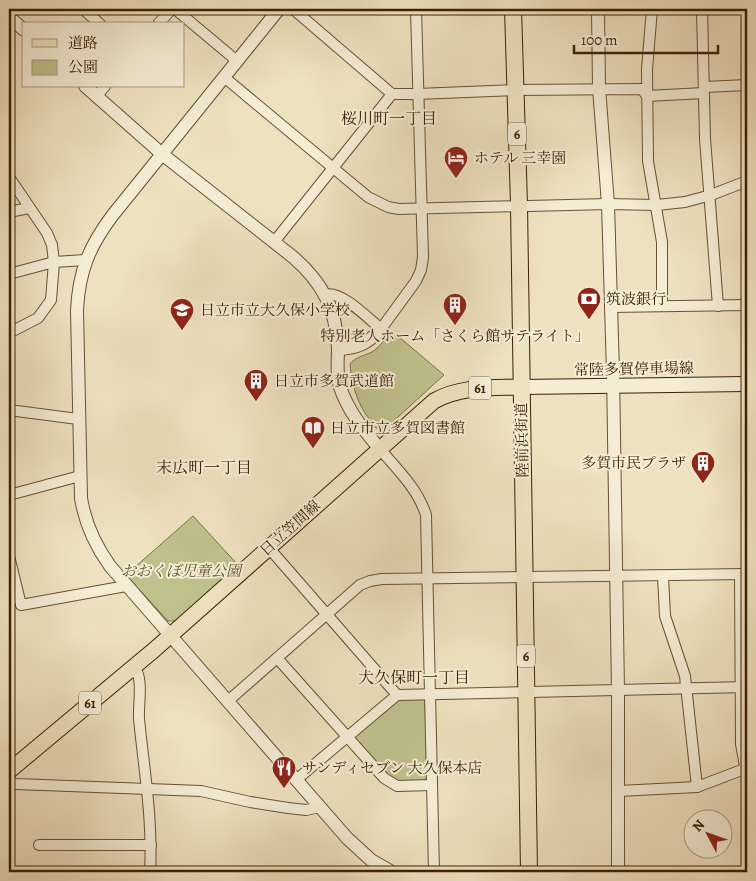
<svg xmlns="http://www.w3.org/2000/svg" width="756" height="881" font-family="Alegreya,'Noto Serif JP',serif">
	<style>
		.green { fill: #bfc18d; stroke: #7e7048 }
		.lines { fill: none; stroke-linecap: round; stroke-linejoin: round }
		.minor-casing { stroke: #685033; stroke-width: 12 }
		.tertiary-casing { stroke: #685033; stroke-width: 14 }
		.secondary-casing { stroke: #3c2004; stroke-width: 16 }
		.primary-casing { stroke: #3c2004; stroke-width: 17 }
		.trunk-casing { stroke: #3c2004; stroke-width: 18 }
		.minor { stroke: #f4ecd5; stroke-width: 10 }
		.tertiary { stroke: #f4ecd5; stroke-width: 12 }
		.secondary { stroke: #f4ecd5; stroke-width: 14 }
		.primary { stroke: #eee1bf; stroke-width: 15 }
		.trunk { stroke: #eee1bf; stroke-width: 16 }
		.labels { text-anchor: middle; dominant-baseline: central; stroke-width: 4; stroke-linejoin: round; paint-order: stroke }
		.shield { fill: #f4ecd5; stroke: #735d43; stroke-width: 1 }
		.shield-label { font-size: 14px; font-weight: bold; fill: #3c2004 }
		.poi-label { font-size: 15px; fill: #3c2004; stroke: #f4ecd5; text-anchor: start }
		.street-label { font-size: 15px; fill: #3c2004; stroke: #f4ecd5 }
		.park-label { font-size: 15px; font-style: italic; fill: #63502d; stroke: #f4ecd5 }
		.neighbourhood-label { font-size: 16px; fill: #3c2004; stroke: #f4ecd5 }
	</style>
	<rect width="100%" height="100%" fill="#eee1bf"/>
	<filter id="stains"><feTurbulence type="fractalNoise" baseFrequency=".004" numOctaves="4"/><feColorMatrix values="0 0 0 0 .2 0 0 0 0 .09 0 0 0 0 .02 0 0 0 .5 -.17"/></filter>
	<radialGradient id="worn" r=".72"><stop offset=".6" stop-color="#630" stop-opacity="0"/><stop offset="1" stop-color="#630" stop-opacity=".3"/></radialGradient>
	<!-- green -->
	<g class="green">
		<path d="M392 331 444 375 387 427 376 428C358 406 353 391 350 364 357 355 367 356 375 350 381 345 387 337 392 331Z"/>
		<polygon points="193,516 239,566 175,621 168,621 126,575"/>
		<polygon points="421,697 425,701 429,775 422,783 397,781 384,772 355,740 354,735 397,698"/>
	</g>
	<g class="lines">
		<defs>
			<g id="minor">
				<polyline points="83,9 100,24"/>
				<polyline points="175,9 237,61"/>
				<polyline points="293,9 392,94 417,94 515,90 642,89 647,96 704,93"/>
				<polyline points="652,9 647,69 648,161 662,242 662,306"/>
				<polyline points="702,9 705,139 718,306"/>
				<polyline points="158,24 172,9"/>
				<polyline points="224,77 368,197 388,207 399,209 608,204 657,205 685,202 711,195 747,181"/>
				<polyline points="704,87 747,85"/>
				<polyline points="96,97 105,86"/>
				<polyline points="9,177 47,233 52,245 54,262 51,300 38,318 9,333"/>
				<polyline points="9,212 29,208"/>
				<polyline points="274,242 392,94"/>
				<polyline points="9,274 54,262 85,260"/>
				<path d="M325 295C340 289 369 319 381 329L416 281 421 270 423 257 416 9"/>
				<polyline points="610,307 747,305"/>
				<polyline points="9,410 78,419"/>
				<path d="M379 448C397 469 418 489 426 515L434 872"/>
				<polyline points="9,495 80,476"/>
				<polyline points="269,548 397,695"/>
				<polyline points="9,556 21,605 126,586"/>
				<polyline points="740,574 741,744 747,777"/>
				<polyline points="663,576 665,616 685,676 697,787"/>
				<polyline points="277,658 384,778 397,786 432,785"/>
				<path d="M134 666C144 680 138 702 139 719 144 770 153 820 150 872"/>
				<polyline points="228,701 360,585 370,581 382,579 747,574"/>
				<polyline points="296,780 397,695 747,687"/>
				<polyline points="9,782 16,784 201,791 250,802 288,808 306,810 320,807"/>
				<polyline points="619,791 697,787 747,768"/>
				<polyline points="39,845 151,845"/>
			</g>
			<g id="tertiary">
				<path d="M279 9 112 216C89 247 79 271 77 310L81 498C85 524 95 545 110 566L347 838 371 860 392 872"/>
				<polyline points="598,9 599,88 608,204 613,372 618,691 618,872"/>
				<polyline points="9,17 24,30"/>
				<path d="M85 86 162 154 293 257C323 283 336 309 338 348 338 361 336 374 340 387 348 411 363 429 379 448"/>
				<path d="M338 349C358 348 367 344 381 329"/>
			</g>
			<polyline id="secondary" points="521,387 747,384"/>
			<path id="primary" d="M9 771 154 650 434 401C461 386 490 388 521 387"/>
			<polyline id="trunk" points="513,9 519,205 529,872"/>
		</defs>
		<!-- minor casing -->
		<use href="#minor" class="minor-casing"/>
		<!-- tertiary casing -->
		<use href="#tertiary" class="tertiary-casing"/>
		<!-- secondary casing -->
		<use href="#secondary" class="secondary-casing"/>
		<!-- primary casing -->
		<use href="#primary" class="primary-casing"/>
		<!-- trunk casing -->
		<use href="#trunk" class="trunk-casing"/>
		<!-- minor -->
		<use href="#minor" class="minor"/>
		<!-- tertiary -->
		<use href="#tertiary" class="tertiary"/>
		<!-- secondary -->
		<use href="#secondary" class="secondary"/>
		<!-- primary -->
		<use href="#primary" class="primary"/>
		<!-- trunk -->
		<use href="#trunk" class="trunk"/>
	</g>
	<!-- icons -->
	<defs>
		<symbol id="hotel-pin" viewBox="-11 -11 22 30"><path d="M0 17L-7.5 6A9.5 9.5 0 1 1 7.5 6Z" fill="#8f2418" stroke="#f4ecd5"/><path d="M-6-4.5h1.5V1H6V5H4.5V3h-9V5H-6ZM-4 0a1.8 1.8 0 1 1 3.6 0ZM.5 0V-2.5h3Q6-2.5 6 0Z" fill="#fff"/></symbol>
		<symbol id="bank-pin" viewBox="-11 -11 22 30"><path d="M0 17L-7.5 6A9.5 9.5 0 1 1 7.5 6Z" fill="#8f2418" stroke="#f4ecd5"/><path d="M-6-4H6V4H-6ZM0-2.3a2.3 2.3 0 1 0 0 4.6a2.3 2.3 0 1 0 0-4.6Z" fill="#fff"/></symbol>
		<symbol id="building-pin" viewBox="-11 -11 22 30"><path d="M0 17L-7.5 6A9.5 9.5 0 1 1 7.5 6Z" fill="#8f2418" stroke="#f4ecd5"/><path d="M-4-6H4V6H1V3H-1V6H-4ZM-2.5-4.3h1.7v1.8h-1.7ZM.8-4.3h1.7v1.8H.8ZM-2.5-1h1.7V.8h-1.7ZM.8-1h1.7V.8H.8Z" fill="#fff"/></symbol>
		<symbol id="school-pin" viewBox="-11 -11 22 30"><path d="M0 17L-7.5 6A9.5 9.5 0 1 1 7.5 6Z" fill="#8f2418" stroke="#f4ecd5"/><path d="M0-5L7-2L0 1L-7-2ZM-4 1L0 2.5L4 1V4Q0 6-4 4Z" fill="#fff"/></symbol>
		<symbol id="library-pin" viewBox="-11 -11 22 30"><path d="M0 17L-7.5 6A9.5 9.5 0 1 1 7.5 6Z" fill="#8f2418" stroke="#f4ecd5"/><path d="M-6-4Q-3-5.5-.7-3.5V5Q-3 3-6 4ZM6-4Q3-5.5 .7-3.5V5Q3 3 6 4Z" fill="#fff"/></symbol>
		<symbol id="restaurant-pin" viewBox="-11 -11 22 30"><path d="M0 17L-7.5 6A9.5 9.5 0 1 1 7.5 6Z" fill="#8f2418" stroke="#f4ecd5"/><path d="M-5-6h1v4h1v-4h1v4h1v-4h1v5L-1.5 .5V6h-2V.5L-5-1ZM5-6V6H3V1.5H1.5Q1.5-4 5-6Z" fill="#fff"/></symbol>
	</defs>
	<g fill-rule="evenodd">
		<use href="#hotel-pin" x="442" y="144" width="28" height="38"/>
		<use href="#bank-pin" x="575" y="285" width="28" height="38"/>
		<use href="#building-pin" x="441" y="291" width="28" height="38"/>
		<use href="#school-pin" x="168" y="296" width="28" height="38"/>
		<use href="#building-pin" x="242" y="367" width="28" height="38"/>
		<use href="#library-pin" x="299" y="414" width="28" height="38"/>
		<use href="#building-pin" x="689" y="449" width="28" height="38"/>
		<use href="#restaurant-pin" x="270" y="754" width="28" height="38"/>
	</g>
	<g class="labels">
		<!-- shield labels -->
		<g class="shield">
			<rect x="508" y="122.5" width="18" height="23" rx="4"/>
			<rect x="469" y="376.5" width="22" height="23" rx="4"/>
			<rect x="517" y="644.5" width="18" height="23" rx="4"/>
			<rect x="79" y="691.5" width="22" height="23" rx="4"/>
		</g>
		<g class="shield-label">
			<text x="517" y="134">6</text>
			<text x="480" y="388">61</text>
			<text x="526" y="656">6</text>
			<text x="90" y="703">61</text>
		</g>
		<!-- poi labels -->
		<g class="poi-label">
			<text x="474" y="158">ホテル 三幸園</text>
			<text x="606" y="299">筑波銀行</text>
			<text x="200" y="310">日立市立大久保小学校</text>
			<text x="455" y="336" text-anchor="middle">特別老人ホーム「さくら館サテライト」</text>
			<text x="274" y="381">日立市多賀武道館</text>
			<text x="330" y="428">日立市立多賀図書館</text>
			<text x="686" y="463" text-anchor="end">多賀市民プラザ</text>
			<text x="302" y="768">サンディセブン 大久保本店</text>
		</g>
		<!-- street labels -->
		<g class="street-label">
			<text transform="translate(634 369) rotate(-1)">常陸多賀停車場線</text>
			<text transform="translate(522 440) rotate(-91)">陸前浜街道</text>
			<text transform="translate(290 528) rotate(-42)">日立笠間線</text>
		</g>
		<!-- park labels -->
		<g class="park-label">
			<text x="181" y="571">おおくぼ児童公園</text>
		</g>
		<!-- neighbourhood labels -->
		<g class="neighbourhood-label">
			<text x="389" y="119">桜川町一丁目</text>
			<text x="204" y="468">末広町一丁目</text>
			<text x="414" y="678">大久保町一丁目</text>
		</g>
	</g>
	<!-- margin -->
	<rect width="756" height="881" fill="none" stroke="#eee1bf" stroke-width="30"/>
	<rect x="10" y="10" width="736" height="861" fill="none" stroke="#3c2004" stroke-width="2.5"/>
	<rect x="15" y="15" width="726" height="851" fill="none" stroke="#3c2004"/>
	<!-- legend -->
	<rect x="22" y="22" width="162" height="65" fill="#f4ecd5" stroke="#aa9a81"/>
	<rect x="32" y="39" width="25" height="8" fill="#eee1bf" stroke="#aa9a81"/>
	<text x="68" y="48" font-size="15" fill="#3c2004">道路</text>
	<rect x="32" y="60" width="25" height="15" fill="#bfc18d" stroke="#aa9a81"/>
	<text x="68" y="72" font-size="15" fill="#3c2004">公園</text>
	<!-- north arrow -->
	<g transform="translate(708 834) rotate(311)"><circle r="24" fill="#f4ecd5" stroke="#aa9a81"/>
	<path d="M0-4L9 19L0 12L-9 19Z" fill="#8f2418"/>
	<text y="-8" font-size="14" font-weight="bold" text-anchor="middle" fill="#3c2004">N</text>
	</g>
	<!-- scale -->
	<path d="M574 45v8h144v-8" fill="none" stroke="#3c2004" stroke-width="2.5"/>
	<text x="581" y="45" font-size="15" fill="#3c2004" stroke="#f4ecd5" stroke-width="4" paint-order="stroke">100 m</text>
	<rect width="100%" height="100%" filter="url(#stains)"/>
	<rect width="100%" height="100%" fill="url(#worn)"/>
</svg>
